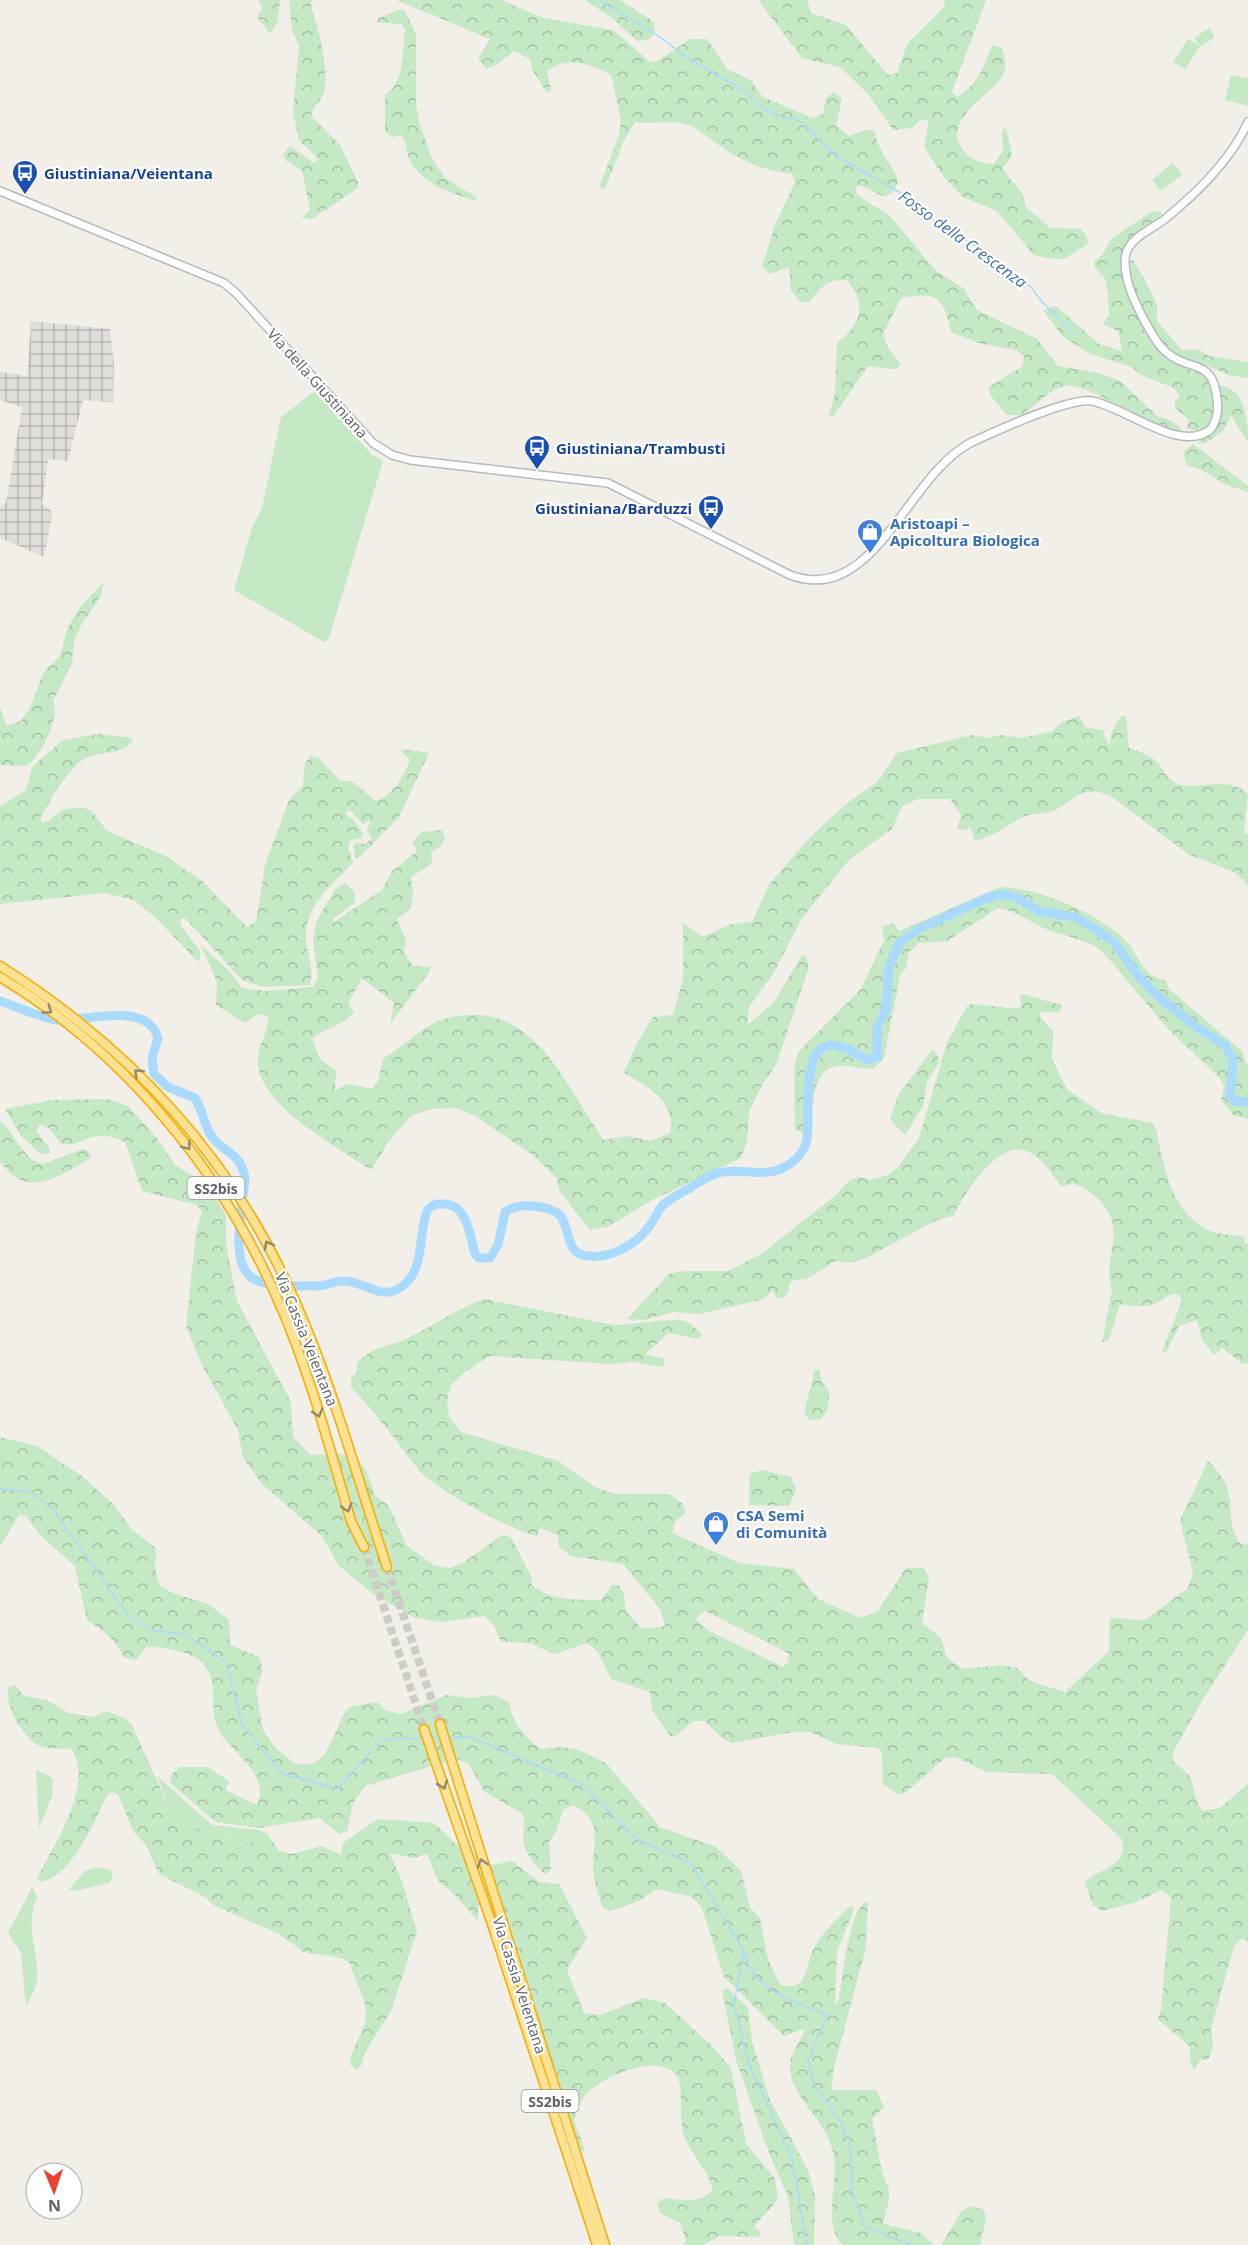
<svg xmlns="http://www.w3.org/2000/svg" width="1248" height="2245" font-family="'Open Sans',sans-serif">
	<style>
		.industrial { fill: url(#industrial-grid) }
		.green { fill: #c5e8c5 }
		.forest { fill: url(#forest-crowns); fill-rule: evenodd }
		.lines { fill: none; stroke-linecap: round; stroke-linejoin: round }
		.stream { stroke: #aadaff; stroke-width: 1.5 }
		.river { stroke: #aadaff; stroke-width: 9 }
		.highway-tunnel { stroke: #ccccc8; stroke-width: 8; stroke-dasharray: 8 4; stroke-linecap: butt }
		.secondary-casing { stroke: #b6babf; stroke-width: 10 }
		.highway-casing { stroke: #f9ab00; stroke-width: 11 }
		.secondary { stroke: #fff; stroke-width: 7 }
		.highway { stroke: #fde293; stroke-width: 8 }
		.oneway { stroke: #8e8975 }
		.labels { text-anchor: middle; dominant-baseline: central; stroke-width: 4.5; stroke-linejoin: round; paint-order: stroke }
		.shield { fill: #fff; stroke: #8f9295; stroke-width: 1.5 }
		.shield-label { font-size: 14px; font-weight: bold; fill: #5f6368 }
		.transit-label { font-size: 15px; font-weight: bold; fill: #164399; stroke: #fff; text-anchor: start }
		.street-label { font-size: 15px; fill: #5f6368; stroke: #fff }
		.shop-label { font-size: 15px; font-weight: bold; fill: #366cbe; stroke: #fff; text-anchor: start }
		.water-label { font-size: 16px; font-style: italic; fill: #4174aa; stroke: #fff }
	</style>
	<defs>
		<pattern id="industrial-grid" width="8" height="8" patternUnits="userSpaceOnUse" patternTransform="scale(1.5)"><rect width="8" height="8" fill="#e0deda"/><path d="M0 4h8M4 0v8" fill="none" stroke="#b9b8b5"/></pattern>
		<pattern id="forest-crowns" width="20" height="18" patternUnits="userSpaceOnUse" patternTransform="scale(1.5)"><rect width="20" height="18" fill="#c5e8c5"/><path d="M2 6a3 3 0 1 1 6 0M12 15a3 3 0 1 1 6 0" fill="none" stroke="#a3c0a4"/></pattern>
	</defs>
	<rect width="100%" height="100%" fill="#f1efe8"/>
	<!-- industrial -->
	<polygon class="industrial" points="31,321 110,329 114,363 113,402 83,400 68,461 48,459 42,504 53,512 44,557 0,538 0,507 6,502 22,407 0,400 0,372 27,376"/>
	<!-- green -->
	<g class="green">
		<polygon points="1209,28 1215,37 1200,47 1185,69 1173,62 1188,39 1200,46 1194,38"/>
		<polygon points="1231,75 1248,78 1248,106 1225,100"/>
		<polygon points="1173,163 1182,175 1161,191 1152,180"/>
		<polygon points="315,391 372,455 383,461 329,638 324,642 234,590 252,528 262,508 281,417"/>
		<polygon points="36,1770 48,1775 53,1779 52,1796 39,1828"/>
		<polygon points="157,1776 212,1825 257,1830 251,1838 249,1850 233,1838 184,1824 171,1812"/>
		<polygon points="98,1867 111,1870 113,1877 109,1883 74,1891 69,1889 85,1871"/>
		<path d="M32 1887 37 1896C24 1931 39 1948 37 1980 36 1989 31 1997 26 2006L21 1952 8 1933Z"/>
	</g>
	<!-- forest -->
	<g class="forest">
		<polygon points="258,0 280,0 278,21 270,34 257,17 263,7"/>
		<path d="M289 0H312L311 6C318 27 331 75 323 95 319 103 313 107 311 116L340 145 358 182V188L310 220 302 217 310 210 302 171 286 161 283 154 290 146 314 163 318 159 299 140 293 112 299 46 292 30Z"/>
		<path d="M396 0H502L543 18 613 30 649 61 656 62 690 39H707L727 69 750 80 763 97 813 118 823 114 826 98 834 92 842 99 836 125 849 136 866 130 875 131C876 151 894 163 898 182L892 193 884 197 860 185 855 188 857 195 890 216 936 271 963 288 977 310 1037 339 1058 366 1097 373 1119 380 1157 416 1172 421 1181 429 1179 434 1085 389 1067 385 1052 391 1021 415H1007L990 395 989 387 1023 366 1024 356 1016 350 978 343 951 332C944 297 938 291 901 298L883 334 888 348 901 364 895 369 868 366 834 416H829L835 393 837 343C862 323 867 305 847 280 827 279 821 286 810 302H801L791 291 789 267 770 274 762 267 775 225 795 182 792 174C769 171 748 164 727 151 715 144 703 131 689 125 674 119 653 125 635 122L623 142 605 189 599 188 619 135 621 119 611 75C592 64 565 55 547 72L551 91 547 93 533 71 530 59 514 51 499 63 487 69 478 59 490 39Z"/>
		<polygon points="585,0 620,0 654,22 655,33 648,40 637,41 613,19"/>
		<path d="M758 0H807L811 13 846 25 888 75 897 73 907 44 944 7 945 0H986L952 92 957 97C978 85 984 67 992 45L1002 48C1006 58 1007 69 1001 78 988 96 946 119 960 145 967 159 980 163 994 164L1003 151 1002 131 1006 127 1012 156 1002 169 1022 193 1026 207 1050 228 1081 229 1087 237 1088 244 1064 259H1052L1034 255 997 211 963 197 943 176 924 147 929 121 922 119 912 128 893 130 868 94 840 67 802 58Z"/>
		<path d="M398 10H404L416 34V103L419 122 432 159 445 178 476 197V201C452 193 422 185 410 160 405 151 408 142 400 135L392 137 385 131V95C406 81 402 52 405 30L401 24 377 22 378 18Z"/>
		<path d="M1153 211 1161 212 1162 216C1144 229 1121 240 1122 265L1133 260 1151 291 1157 306V321L1182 350 1198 349 1209 356 1248 362V378L1228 375 1207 365 1204 369 1218 396V386C1247 387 1248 423 1248 443L1231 415 1224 430 1206 443 1198 444 1201 432 1187 428 1189 420 1175 408V400L1181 398 1174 388 1141 375 1131 367 1091 354 1063 337 1043 310 1056 306 1099 344 1122 351 1118 331 1103 324 1109 315 1108 293 1105 278 1095 268 1094 262 1103 254 1112 238Z"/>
		<path d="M1193 444 1248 486V493C1239 487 1229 487 1221 482 1210 475 1200 467 1187 466L1183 452Z"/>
		<path d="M104 582 101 596 80 627 74 642 72 663 53 701C61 718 41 755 27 766L0 765V707L7 726 21 721 30 708 43 673 60 656 67 629 80 607Z"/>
		<path d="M1079 716 1085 727 1103 730 1105 738 1110 745 1111 734 1120 717 1126 716 1129 748C1136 751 1145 753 1151 757 1163 764 1165 782 1181 785 1202 789 1232 775 1248 795L1244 832 1248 835V885L1236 873 1188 854 1112 797C1082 782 1076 801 1053 811 1043 815 1030 812 1021 818 1005 827 994 836 975 841L970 826 966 830 957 829 961 815 950 799H918L902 806 892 829 849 860 802 918 773 974 749 1007 747 1026 774 1002 802 955 806 957 809 967 776 1065 763 1083 749 1112 747 1142 741 1158 654 1199 607 1227 590 1230 560 1192 556 1177 531 1154 475 1116 456 1108 432 1109 412 1115 388 1142 373 1168 369 1169C336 1145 265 1110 258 1066 255 1048 269 1034 268 1017L258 1014 245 1023 216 1005 217 982 201 945 228 970 242 988 265 991 313 987 318 978 313 941 316 922 335 889 345 883 354 891 355 902 333 919 334 922 382 890 392 871 415 853 417 849 412 843 422 832 442 830 445 839 440 847 431 852 432 864 411 877 413 893 411 908 397 919 406 940 404 952 413 966 431 967 430 971 390 1024 394 1003 362 978 348 1003 354 1012C344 1026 326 1027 312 1039L320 1059 336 1071 335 1091 348 1084 372 1089 378 1081 383 1059C397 1050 427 1024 441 1020 532 992 562 1082 604 1140L626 1136 651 1141 670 1133C676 1101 648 1087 624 1073L635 1047 653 1017 673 1015 683 979V923L703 937 731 924 752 922 769 885 809 838 845 805 877 782 897 753 972 735 988 738 1001 735 1022 738 1053 731 1061 723Z"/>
		<path d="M98 734 132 738V742C118 755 105 751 88 757 70 764 49 802 40 819L42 822 48 821 61 810 81 807 92 811 107 831 164 855 202 881 247 927 256 921 265 865 289 800 303 785 305 763 311 756 319 758 340 781H352L375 801C392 797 405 775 410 759L402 753V749L429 753 399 817 360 857 356 858 353 846 356 843 365 844 372 839 367 830 370 823 369 820 363 824 350 810 345 814 355 821 363 834 361 838 351 840 348 848 353 862C333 884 304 906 306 939 306 953 316 972 309 985L262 987 242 980 185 918H181L180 924 200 951V960L197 961 157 919 134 900 105 893 0 904V806L26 790 32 767 63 740Z"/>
		<path d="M1000 887C1039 888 1092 911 1122 937 1138 951 1142 978 1166 980L1169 989 1242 1051 1248 1068V1119L1233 1115 1221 1100 1224 1087 1221 1079 1170 1031 1101 950C1085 940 1069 937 1051 931 1033 924 1017 911 998 908L947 941 919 943 909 952 906 968 900 975 884 1058 873 1069C861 1069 847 1064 836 1066 812 1070 812 1109 811 1127L802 1133 795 1129 794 1068 799 1051 861 989 884 940 882 927 893 923 899 931Z"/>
		<path d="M1024 994 1061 1005 1062 1008 1059 1012H1042L1039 1016 1053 1031 1052 1059 1067 1089 1101 1113 1152 1123 1156 1129C1165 1170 1171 1218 1217 1233 1226 1235 1236 1235 1245 1237L1244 1244 1248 1243V1363L1243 1364 1222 1348 1214 1355 1202 1340 1197 1320 1179 1326 1166 1353 1162 1351 1182 1301 1178 1294C1167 1293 1165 1300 1156 1303 1145 1308 1131 1306 1120 1304L1109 1340 1102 1342 1112 1290C1101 1254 1132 1227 1094 1195 1089 1191 1080 1185 1074 1184 1070 1184 1065 1186 1061 1186 1051 1173 1043 1159 1029 1152 998 1137 965 1194 953 1216L937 1220 866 1258 851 1263 836 1261 806 1279 791 1281 787 1294 782 1298H777L773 1290 764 1299 700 1314 673 1312 644 1320 627 1319 669 1274 684 1271H728L761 1254 835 1196 851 1179 858 1177 871 1180 888 1175 898 1167 919 1138 947 1043 967 1006 971 1004 1018 1009 1022 1006 1019 996Z"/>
		<polygon points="933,1049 938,1056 939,1063 927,1082 923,1106 905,1135 890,1119 899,1094"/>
		<path d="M107 1099 128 1106 156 1137 175 1165 206 1184 226 1215V1244L237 1301 291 1402 293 1437 310 1455 339 1454 358 1461 366 1470 375 1495 389 1506 406 1545 435 1566 450 1568 463 1563 500 1536 507 1535 512 1539 531 1576 532 1585C553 1602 575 1599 601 1600L612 1585H618L623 1591 626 1611 642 1629 665 1626 660 1609 623 1564 571 1556 559 1547 558 1535 540 1528 537 1536C514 1532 432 1488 418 1469 396 1441 376 1413 351 1387V1379L357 1371V1363C376 1345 382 1349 403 1340 431 1328 455 1309 484 1299L614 1325C632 1326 674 1316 687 1322 692 1324 697 1330 702 1334L699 1339 669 1333 645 1354 664 1359V1367L632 1362 610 1364 490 1356 465 1372 451 1385 447 1400 449 1417 461 1432 558 1461 595 1487 615 1494H669L683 1504 686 1513 676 1520 672 1533 739 1563 794 1569 818 1599 861 1618 878 1611 906 1568H923L929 1577 922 1623 941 1638 947 1658 963 1669 1001 1665 1017 1668 1030 1681 1065 1692 1109 1651 1110 1618 1145 1620 1188 1588 1193 1573 1180 1520 1208 1461C1215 1469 1224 1477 1227 1487 1234 1508 1226 1527 1242 1545L1248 1543V1630L1202 1701 1175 1748 1172 1760 1190 1776 1197 1802 1202 1811 1220 1808 1248 1784V1942L1242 1938 1234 1946 1211 2029 1213 2047 1208 2060 1201 2059 1194 2070 1190 2060V2047L1158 2019 1161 2009 1171 1898 1162 1890 1136 1902 1102 1911 1093 1905 1085 1882C1101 1868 1131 1864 1121 1838L1052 1774 987 1772 956 1757 945 1758 905 1793 897 1794 883 1784 882 1753 877 1748 837 1744 810 1732H793L732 1743 725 1740 704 1721H693L676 1736H670L652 1710 650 1692 611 1679 598 1652 587 1643 555 1654 529 1643 501 1642 495 1627 485 1616 442 1622 415 1618 373 1594 338 1565 322 1536 262 1484 243 1458 238 1430 203 1367 186 1327 196 1233 202 1211 197 1205 142 1191 125 1142C89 1125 85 1148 61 1144L50 1129 40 1124 36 1131 49 1147 50 1153 40 1154 20 1134 5 1109 52 1100ZM705 1611 788 1653 789 1661 783 1667 709 1631 695 1619Z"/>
		<path d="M0 1121C16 1133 21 1159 43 1164L83 1149 88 1151 91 1158C71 1169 42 1191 18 1179 12 1176 5 1167 0 1162Z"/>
		<polygon points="815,1369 820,1370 821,1380 829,1391 828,1409 821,1419 810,1420 804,1413"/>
		<path d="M0 1437 37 1446 83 1477 114 1505 132 1530 156 1548 155 1569 160 1586 173 1593 208 1604 229 1620 230 1645 259 1657 263 1670 256 1689 263 1730 276 1749 296 1764H313L326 1753 345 1711 353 1706 377 1702 385 1710 401 1714 447 1695 471 1698 493 1695 509 1702C513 1724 524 1736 541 1749L563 1747 579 1750 606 1763 660 1827 716 1847 741 1871 750 1907 760 1919 768 1959 780 1985C811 1993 804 1964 815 1946 823 1932 837 1919 849 1907L852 1906 854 1909 837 1952 835 2003H838C843 1983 848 1908 868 1901L866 1947 834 2068 831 2090H876L884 2107 872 2119 882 2172 889 2190V2199L883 2224 921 2233 934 2245H842C821 2220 840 2181 833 2152 822 2105 764 2086 804 2034L803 2029 784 2036 724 1977 702 1908 692 1897 658 1889 639 1901 610 1911 602 1907C599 1895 594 1882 593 1870 592 1842 605 1821 573 1805L563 1810 557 1830 549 1842 551 1869 545 1875C526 1856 520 1846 525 1819L521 1813 484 1791 468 1763 456 1759 365 1786 353 1803 347 1831 339 1834 320 1818 258 1828 216 1822 170 1783 171 1775 180 1767H208L230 1782 225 1790 257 1805C271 1772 231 1755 218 1728 208 1708 221 1674 199 1660 186 1651 160 1646 146 1647L136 1660 124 1657C115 1639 103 1630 87 1620L75 1566 40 1535 26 1516 19 1515 0 1547Z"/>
		<polygon points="763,1470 791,1477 796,1490 789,1506 749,1505 750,1474"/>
		<path d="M15 1685 24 1696 47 1700 68 1713 93 1717 107 1711 126 1719 132 1725 171 1812 184 1824 233 1838 249 1850 251 1838 257 1830 267 1833 279 1851 291 1854 322 1846 341 1855 343 1843 378 1819 434 1823 459 1847 493 1865 512 1861 539 1882 559 1884 587 1938 567 1970 584 2013 600 2015 644 1998 665 2003 713 2047 731 2068 746 2143 775 2179 778 2199 754 2227 761 2232 759 2237 719 2236 703 2245H683L686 2240 680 2223 660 2213 657 2204 664 2198C682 2200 700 2204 713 2190 708 2170 693 2157 685 2138 678 2121 684 2092 678 2079 665 2049 600 2077 585 2095 580 2101 578 2112 574 2120L585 2151H579L494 1897 478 1906V1921L454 1894 438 1881 427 1854 414 1858 390 1853 401 1879 417 1931 391 2011 364 2054 361 2066 356 2069 350 2064C351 2047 365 2032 366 2014 367 1999 353 1980 351 1964L342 1958 304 1952 279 1934 215 1906 205 1897 159 1874 146 1845 134 1832 118 1795 112 1792 107 1795C95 1821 72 1876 41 1882L37 1878C53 1847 96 1782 71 1749 62 1748 46 1750 38 1745 21 1734 6 1708 8 1688Z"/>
		<polygon points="728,1988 748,2008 752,2041 770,2100 808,2170 815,2196 814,2245 794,2245 788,2196 770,2156 736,2060 722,1990"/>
		<polygon points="971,2206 984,2210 986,2219 980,2245 941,2245 962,2211"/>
	</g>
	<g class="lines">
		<!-- stream -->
		<g class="stream">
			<polyline points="599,0 663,39 683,55 731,83 746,92 758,105 773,114 800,121 833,154 921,205 929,218 980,249 992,261 1030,286 1043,303 1077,335"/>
			<polyline points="0,1489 31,1492 52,1508 128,1615 152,1631 185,1634 226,1662 242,1724 281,1773 337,1789 382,1740 425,1738"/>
			<polyline points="448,1737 471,1737 583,1785 636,1839 691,1863 744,1951 734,2004 748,2062 792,2158 807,2245"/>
			<polyline points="430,1738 440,1738"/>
			<path d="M744 1952C755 1994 792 1999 827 2015L808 2061 814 2085 841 2122 850 2146 852 2192 865 2227 911 2245"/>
		</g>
		<!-- river -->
		<path class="river" d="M0 1001C12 1005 47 1020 57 1020 83 1022 148 1000 158 1038L152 1058 154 1074 168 1087 195 1098C202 1109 204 1123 210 1134 221 1153 242 1151 245 1179 243 1203 228 1266 254 1279 273 1289 298 1285 318 1286 327 1286 336 1280 345 1281 367 1282 383 1304 405 1284 425 1266 418 1235 427 1211 431 1205 437 1203 444 1204 468 1205 470 1237 475 1254L479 1258H490L498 1245 505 1212C519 1202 546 1205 560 1215 571 1230 565 1254 588 1256 610 1259 635 1245 648 1228 654 1221 657 1211 663 1205 671 1198 681 1193 690 1188 700 1182 711 1173 723 1172 751 1168 772 1182 797 1158 802 1153 806 1146 807 1138 811 1118 798 1037 838 1046 849 1048 858 1056 867 1060L877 1057V1027L886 1010 889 967 900 942 919 929 987 898 1005 894 1020 899 1038 911 1078 918 1114 942 1139 977 1158 996 1196 1027 1226 1046 1233 1061 1230 1097 1235 1101 1248 1102"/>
		<!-- highway-tunnel -->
		<g class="highway-tunnel">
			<polyline points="364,1547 424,1729"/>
			<polyline points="387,1567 440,1724"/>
		</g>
		<defs>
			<path id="secondary" d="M0 191 224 283 236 293 373 443 392 455 410 460 608 483 790 575C875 607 907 474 972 442 996 431 1069 397 1092 401 1126 407 1181 455 1211 429 1217 420 1219 410 1217 399 1213 356 1188 373 1165 351 1152 339 1130 295 1127 278 1125 269 1123 255 1129 247 1137 234 1154 228 1165 219 1197 193 1231 160 1248 122"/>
			<g id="highway">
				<path d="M0 966C130 1048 233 1159 295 1301 333 1386 357 1478 387 1567"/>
				<path d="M0 977C122 1050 220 1168 277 1298 309 1369 329 1446 351 1521L364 1547"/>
				<polyline points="440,1724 605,2245"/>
				<polyline points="424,1729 491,1921 597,2245"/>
			</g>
		</defs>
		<!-- secondary casing -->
		<use href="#secondary" class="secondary-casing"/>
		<!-- highway casing -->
		<use href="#highway" class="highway-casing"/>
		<!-- secondary -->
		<use href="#secondary" class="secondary"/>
		<!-- highway -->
		<use href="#highway" class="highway"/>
	</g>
	<!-- one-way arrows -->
	<defs><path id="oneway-chevron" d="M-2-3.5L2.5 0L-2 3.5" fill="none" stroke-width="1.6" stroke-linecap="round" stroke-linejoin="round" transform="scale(1.5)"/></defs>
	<g class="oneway">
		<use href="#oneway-chevron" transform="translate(48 1010) rotate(36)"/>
		<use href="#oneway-chevron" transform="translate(138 1073) rotate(-136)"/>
		<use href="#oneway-chevron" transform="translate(187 1146) rotate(52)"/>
		<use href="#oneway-chevron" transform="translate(268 1245) rotate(-118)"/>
		<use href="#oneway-chevron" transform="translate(318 1413) rotate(73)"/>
		<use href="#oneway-chevron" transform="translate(347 1508) rotate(74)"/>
		<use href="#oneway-chevron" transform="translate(443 1785) rotate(71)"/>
		<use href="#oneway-chevron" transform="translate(482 1863) rotate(-107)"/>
	</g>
	<!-- icons -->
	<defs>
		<symbol id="bus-pin" viewBox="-11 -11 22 30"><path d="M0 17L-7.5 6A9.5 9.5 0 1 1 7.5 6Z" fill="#1a4fb4" stroke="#fff"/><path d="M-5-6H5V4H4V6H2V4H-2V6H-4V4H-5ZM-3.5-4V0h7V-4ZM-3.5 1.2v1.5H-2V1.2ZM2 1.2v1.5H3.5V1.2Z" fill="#fff"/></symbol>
		<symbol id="shop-pin" viewBox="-11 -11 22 30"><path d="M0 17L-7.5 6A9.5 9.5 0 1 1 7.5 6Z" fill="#3f7fe0" stroke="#fff"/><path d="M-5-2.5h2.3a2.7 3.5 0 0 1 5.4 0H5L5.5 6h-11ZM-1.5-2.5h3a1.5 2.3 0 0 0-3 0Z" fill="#fff"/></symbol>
	</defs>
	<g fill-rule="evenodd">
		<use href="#bus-pin" x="10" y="158" width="30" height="40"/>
		<use href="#bus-pin" x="522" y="433" width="30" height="40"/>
		<use href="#bus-pin" x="696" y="493" width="30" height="40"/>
		<use href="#shop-pin" x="855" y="517" width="30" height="40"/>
		<use href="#shop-pin" x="701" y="1509" width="30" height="40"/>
	</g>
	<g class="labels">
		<!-- shield labels -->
		<g class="shield">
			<rect x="187.5" y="1177" width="57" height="22" rx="4.5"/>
			<rect x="521.5" y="2090" width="57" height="22" rx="4.5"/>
		</g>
		<g class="shield-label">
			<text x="216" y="1188">SS2bis</text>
			<text x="550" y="2101">SS2bis</text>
		</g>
		<!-- transit labels -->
		<g class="transit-label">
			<text x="44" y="173">Giustiniana/Veientana</text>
			<text x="556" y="448">Giustiniana/Trambusti</text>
			<text x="692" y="508" text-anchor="end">Giustiniana/Barduzzi</text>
		</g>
		<!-- street labels -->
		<g class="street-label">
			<text transform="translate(318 383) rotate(48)">Via della Giustiniana</text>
			<text transform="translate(307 1339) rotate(68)">Via Cassia Veientana</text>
			<text transform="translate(520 1985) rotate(72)">Via Cassia Veientana</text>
		</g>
		<!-- shop labels -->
		<g class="shop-label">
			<text x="890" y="523">Aristoapi –<tspan x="890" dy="17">Apicoltura Biologica</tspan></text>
			<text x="736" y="1515">CSA Semi<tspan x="736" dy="17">di Comunità</tspan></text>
		</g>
		<!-- water labels -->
		<g class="water-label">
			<text transform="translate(963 239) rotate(36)">Fosso della Crescenza</text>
		</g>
	</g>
	<!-- north arrow -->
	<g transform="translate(54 2191) rotate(178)"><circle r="28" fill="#ffffff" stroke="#bfc1c3" stroke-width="1.5"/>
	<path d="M0-4.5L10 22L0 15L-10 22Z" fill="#ea4335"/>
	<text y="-9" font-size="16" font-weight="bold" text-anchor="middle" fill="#5f6368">N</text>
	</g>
</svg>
